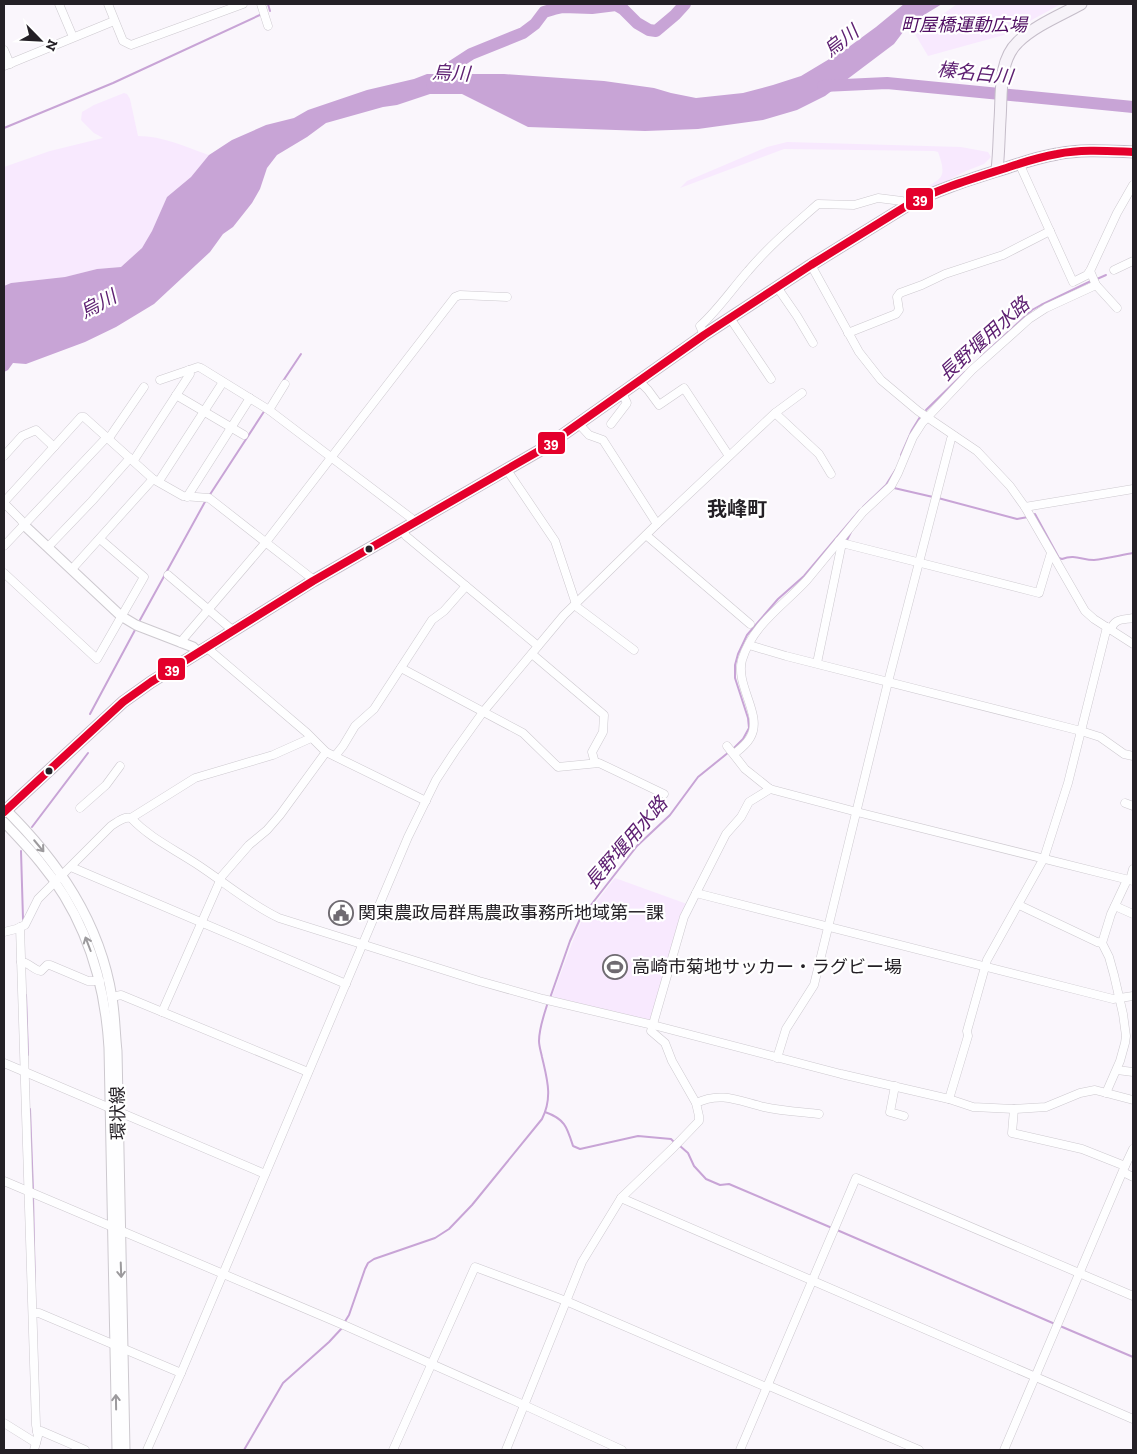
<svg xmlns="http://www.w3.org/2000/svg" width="1137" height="1454" font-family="'Zilla Slab','Noto Sans JP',serif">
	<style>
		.green { fill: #f8e9fe }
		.water { fill: #c8a4d6 }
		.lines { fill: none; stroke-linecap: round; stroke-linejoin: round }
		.stream { stroke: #c8a4d6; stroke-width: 2 }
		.river { stroke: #c8a4d6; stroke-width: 12 }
		.minor-casing { stroke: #cdc9cf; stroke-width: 9 }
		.tertiary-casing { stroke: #cdc9cf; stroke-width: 11 }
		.primary-casing { stroke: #c5bdc9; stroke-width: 13 }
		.minor { stroke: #fefeff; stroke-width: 8 }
		.tertiary { stroke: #fefeff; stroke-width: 9 }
		.primary { stroke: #f7f3f9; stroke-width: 11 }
		.bus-1-casing { stroke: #fff; stroke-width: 11 }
		.bus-1 { stroke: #e4002b; stroke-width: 8 }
		.oneway { stroke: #9c9a9d }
		.bus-dot { fill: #242026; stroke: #fff; stroke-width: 2 }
		.labels { text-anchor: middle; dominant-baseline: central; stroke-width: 4.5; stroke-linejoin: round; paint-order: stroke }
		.park-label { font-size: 18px; font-style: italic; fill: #4f0d62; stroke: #fff }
		.poi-label { font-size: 18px; fill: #242026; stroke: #fff; text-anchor: start }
		.street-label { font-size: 18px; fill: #242026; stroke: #fff }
		.water-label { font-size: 19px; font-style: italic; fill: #5e2072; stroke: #fff }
		.quarter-label { font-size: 20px; font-weight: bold; fill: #242026; stroke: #fff }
		.line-badge { stroke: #fff; stroke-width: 2 }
		.badge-label { font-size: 14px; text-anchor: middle; font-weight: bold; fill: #fff }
	</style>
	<rect width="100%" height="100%" fill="#faf6fc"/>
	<!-- green -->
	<g class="green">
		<polygon points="957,4 1061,4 1004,35 928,56 915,34"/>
		<path d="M124 93 127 94 130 99 138 136C163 136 186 147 209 155L191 177 167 197 152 231 142 248 121 267 97 269 65 277 11 283 4 286V167L50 151 103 138 94 133 81 120 82 112 94 105Z"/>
		<path d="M787 142 961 147 988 152 991 157 984 164 966 171 916 197C933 176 951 187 938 152L934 151 784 149 680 188 687 181 767 147Z"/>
		<polygon points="615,878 687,904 653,1021 552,997 574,938 582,920"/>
	</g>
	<!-- water -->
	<polygon class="water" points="904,4 942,4 919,18 903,32 894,44 825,96 797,110 763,120 698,129 645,131 528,127 462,94 430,94 397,105 383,107 326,123 307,137 277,155 267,168 260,189 252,203 233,227 223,234 210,252 154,304 116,327 85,342 26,364 13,363 8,370 4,372 4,286 11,283 65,277 97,269 121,267 142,248 152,231 167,197 191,177 209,155 232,140 266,125 294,118 308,110 367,90 414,79 427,74 504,74 604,81 654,88 671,93 696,98 743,93 773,85 801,76 846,49 876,27"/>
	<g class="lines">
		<!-- stream -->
		<g class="stream">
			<polyline points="268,4 270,11"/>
			<polyline points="4,128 113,83 262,14"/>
			<polyline points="1097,279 1106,275"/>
			<polyline points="981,357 1032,310 1041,305 1091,281"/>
			<polyline points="283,381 301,354"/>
			<polyline points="926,410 965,372"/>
			<polyline points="901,455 912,430 920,417"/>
			<polyline points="894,488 933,497"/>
			<polyline points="209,496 265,410"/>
			<polyline points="938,498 1017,519 1028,517"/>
			<polyline points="863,507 886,485 896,469"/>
			<path d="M1035 514 1059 558 1062 559C1075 554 1082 560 1094 560 1106 559 1121 555 1133 553"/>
			<polyline points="847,540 851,532"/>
			<polyline points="140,620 206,500"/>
			<polyline points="90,714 135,630"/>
			<polyline points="733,749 743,739 749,728 748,718 735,678 735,665 738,654 747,635 778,599 804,576 860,510"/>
			<polyline points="32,827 88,753"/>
			<polyline points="21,851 23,919"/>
			<polyline points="26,995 28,1055"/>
			<polyline points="550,998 570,941 580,919 637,846 670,815 698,777 729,752"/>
			<polyline points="30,1109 33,1191"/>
			<path d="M545 1112C565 1119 567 1127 573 1146L580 1149 638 1136 671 1139 675 1143"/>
			<polyline points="680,1146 688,1153 694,1166 706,1179 720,1185 729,1184 832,1228"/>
			<polyline points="33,1196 35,1291"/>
			<polyline points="837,1230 1055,1324"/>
			<path d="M344 1323 349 1315 365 1269 368 1263 374 1259 435 1238 449 1229 472 1205 542 1119C553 1097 547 1079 542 1057 541 1052 539 1046 539 1041 539 1028 544 1015 548 1002"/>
			<polyline points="1060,1326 1133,1357"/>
			<polyline points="244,1450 283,1383 329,1342 342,1328"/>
		</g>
		<!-- river -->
		<g class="river">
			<polyline points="432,85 451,67 471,54 523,33 535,24 544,12 554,9 563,7 592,8 616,5 623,9 637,23 649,30 656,31 675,15 685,4"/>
			<polyline points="823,86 887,83 1133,107"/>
		</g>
		<defs>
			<g id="minor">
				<polyline points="59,4 73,37"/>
				<polyline points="108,4 123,41 131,45 243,4"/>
				<polyline points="261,4 268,26"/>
				<polyline points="4,50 10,64"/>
				<polyline points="4,66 114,21"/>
				<polyline points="1019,163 1073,282 1087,275 1090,271 1117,213 1133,185"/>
				<polyline points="811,265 859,352 881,380 918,411 977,451 1010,486 1025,507 1085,611 1094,619 1133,644"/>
				<polyline points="1114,270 1133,261"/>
				<polyline points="1090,271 1096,285 1117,308"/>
				<polyline points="777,287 797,316 813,343"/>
				<polyline points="730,318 771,379"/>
				<polyline points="848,333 896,314 899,310 897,297 900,293 922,285 945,274 1003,255 1050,231"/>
				<path d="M704 335 700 326C718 310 732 289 748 271 769 246 794 225 818 204L854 205 878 198 902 201 908 205"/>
				<polyline points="160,380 198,367 201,368 269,410 411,518 414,523"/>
				<polyline points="638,380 648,390 659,405 684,388 729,456"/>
				<polyline points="176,395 244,435"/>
				<polyline points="269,410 285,384"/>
				<polyline points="775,413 819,454 831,474"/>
				<polyline points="579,424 589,435 603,440 657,524"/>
				<polyline points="611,424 627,403 622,393"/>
				<polyline points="109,438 144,387"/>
				<polyline points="4,456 22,436 36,430 54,447"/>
				<polyline points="134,460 188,377 190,374 189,370"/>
				<polyline points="507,470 555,541 577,607 634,650"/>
				<polyline points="159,481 223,382"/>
				<polyline points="187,497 250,398"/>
				<polyline points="4,502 81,417 84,417 153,479 183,496 209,498 310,577 313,581"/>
				<polyline points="4,503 21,520 24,525"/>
				<polyline points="1025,507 1133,489"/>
				<polyline points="403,530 406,536 538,646"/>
				<polyline points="646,535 750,624"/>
				<polyline points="839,541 842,543 1039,593 1051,553"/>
				<polyline points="4,546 107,437"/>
				<polyline points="48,547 92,501 130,458"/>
				<polyline points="72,569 153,479"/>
				<polyline points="4,573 97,659 144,577 100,539"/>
				<polyline points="168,575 230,628 232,631"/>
				<path d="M1111 630C1114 618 1123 620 1133 618"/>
				<polyline points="181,643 184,638 266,542 455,297 460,295 507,297"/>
				<polyline points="749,645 786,656 1081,731 1100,737 1124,754 1133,756"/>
				<polyline points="206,647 307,733 326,752 426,801"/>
				<polyline points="532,654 604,715 603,732 592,752 595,763"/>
				<polyline points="817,663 842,543"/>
				<polyline points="401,668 523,733 558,767 599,763 664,794"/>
				<polyline points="727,746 745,769 770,789 857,812 1133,881"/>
				<path d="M734 754C739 750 746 745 750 738 764 716 735 686 742 660 753 624 783 606 807 580L863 512 891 486 898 473 913 437 922 423 972 370 1029 319 1046 308 1096 285"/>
				<polyline points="335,756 343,746 355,726 374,709 432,620 444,611 466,586"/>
				<polyline points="1125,803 1133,806"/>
				<polyline points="80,808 106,785 120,766"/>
				<polyline points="131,818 195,778 273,755 311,738"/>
				<polyline points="71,867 346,984"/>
				<polyline points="1130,880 1133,869"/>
				<polyline points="696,893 1113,999 1133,996"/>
				<polyline points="1019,905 1097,942 1102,943"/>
				<polyline points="1115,906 1133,914"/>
				<polyline points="20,927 36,1425 38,1436 34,1450"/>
				<path d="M4 932 16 929 25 925 38 899 111 826C117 822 124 816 131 818 150 838 172 848 195 863 223 881 249 904 279 918L479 981 543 999 653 1025 841 1074 949 1099 973 1107 1014 1109 1046 1107 1080 1093 1095 1090 1133 1100"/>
				<path d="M21 962C29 962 33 970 41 971L47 965H50L88 981H100"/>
				<polyline points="112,997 121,995 308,1072"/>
				<polyline points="162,1012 222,876 249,845 267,830 280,815 326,752"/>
				<polyline points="777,1058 786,1029 814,985 888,682 951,439 954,436"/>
				<polyline points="4,1063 265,1174"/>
				<polyline points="1117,1070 1133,1072"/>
				<polyline points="895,1086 890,1112 904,1116"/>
				<polyline points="1106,1093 1120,1061 1125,1043 1126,1036 1123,1014 1114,975 1109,957 1102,943 1111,914 1127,880"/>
				<polyline points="949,1099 968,1036 967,1031 987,960 1044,858 1068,783 1107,627"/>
				<path d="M696 1103C721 1091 739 1101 764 1107 782 1111 801 1112 819 1114"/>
				<polyline points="1014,1109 1012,1133 1082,1149 1125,1166"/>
				<polyline points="1123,1172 1133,1177"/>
				<polyline points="4,1181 346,1326 524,1405 622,1450"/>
				<polyline points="621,1198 1133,1419"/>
				<polyline points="33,1313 39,1313 181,1373"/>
				<polyline points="767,1385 919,1450"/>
				<polyline points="4,1423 36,1443"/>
				<polyline points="37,1432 41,1431 85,1450"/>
				<polyline points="147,1450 181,1373 408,837 436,780 455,751 483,712 564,615 657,524 775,413 802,393"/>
				<polyline points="393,1450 475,1267 566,1301 766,1387"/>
				<polyline points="506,1450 582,1262 621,1198 674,1147 699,1121 699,1116 696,1103 672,1061 665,1043 651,1031 684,917 696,893 726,834 741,817 749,802 770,789"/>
				<polyline points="740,1450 856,1178 1133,1296"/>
				<polyline points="1004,1450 1125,1166 1133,1149"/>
			</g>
			<g id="tertiary">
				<polyline points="24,525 121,616 136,625 193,647 198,652"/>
				<path d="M4 808C58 861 100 922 112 998 115 1015 115 1033 117 1051L125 1450"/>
				<path d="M4 822C16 835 29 848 40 862 84 915 105 980 109 1048L117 1450"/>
			</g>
			<g id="primary">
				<path d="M997 170C999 153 999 136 1000 120 1002 94 998 61 1018 42 1034 26 1061 15 1081 4"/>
				<path d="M4 812 123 702 151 682 313 581 544 448 704 335 811 265 908 205C940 188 975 178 1009 167 1024 162 1040 157 1057 154 1082 149 1108 151 1133 152"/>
			</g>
		</defs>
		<!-- minor casing -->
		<use href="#minor" class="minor-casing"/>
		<!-- tertiary casing -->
		<use href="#tertiary" class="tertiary-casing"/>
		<!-- primary casing -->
		<use href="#primary" class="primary-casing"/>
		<!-- minor -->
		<use href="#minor" class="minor"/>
		<!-- tertiary -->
		<use href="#tertiary" class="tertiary"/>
		<!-- primary -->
		<use href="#primary" class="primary"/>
		<defs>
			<path id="bus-1" d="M4 812 123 702 151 682 313 581 544 448 704 335 811 265 908 205C940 188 975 178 1009 167 1024 162 1040 157 1057 154 1082 149 1108 151 1133 152"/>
		</defs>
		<!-- bus-1 casing -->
		<use href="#bus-1" class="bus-1-casing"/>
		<!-- bus-1 -->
		<use href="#bus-1" class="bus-1"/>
	</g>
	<!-- one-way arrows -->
	<defs><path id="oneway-shaft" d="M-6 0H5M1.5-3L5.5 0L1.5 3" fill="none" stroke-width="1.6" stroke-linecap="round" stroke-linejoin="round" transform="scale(1.25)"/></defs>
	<g class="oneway">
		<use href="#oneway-shaft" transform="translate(39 846) rotate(50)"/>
		<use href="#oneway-shaft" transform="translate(88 944) rotate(-111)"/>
		<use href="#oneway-shaft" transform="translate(121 1270) rotate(88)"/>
		<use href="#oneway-shaft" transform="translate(116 1402) rotate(-91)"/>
	</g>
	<!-- icons -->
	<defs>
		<symbol id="civic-ring" viewBox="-11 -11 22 22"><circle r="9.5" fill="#fff" stroke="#6f6b71" stroke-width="1.5"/><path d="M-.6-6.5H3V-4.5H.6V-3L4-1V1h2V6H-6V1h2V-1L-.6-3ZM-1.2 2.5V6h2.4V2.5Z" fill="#6f6b71"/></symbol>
		<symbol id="stadium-ring" viewBox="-11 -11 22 22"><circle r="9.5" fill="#fff" stroke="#6f6b71" stroke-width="1.5"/><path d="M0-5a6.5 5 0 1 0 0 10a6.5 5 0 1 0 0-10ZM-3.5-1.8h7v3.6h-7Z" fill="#6f6b71"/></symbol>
	</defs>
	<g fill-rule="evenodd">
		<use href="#civic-ring" x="327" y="899" width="28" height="28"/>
		<use href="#stadium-ring" x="601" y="953" width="28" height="28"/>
	</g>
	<!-- markers -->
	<g class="bus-dot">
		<circle cx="369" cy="549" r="4.5"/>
		<circle cx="49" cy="771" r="4.5"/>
	</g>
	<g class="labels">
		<!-- park labels -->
		<g class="park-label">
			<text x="964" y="25">町屋橋運動広場</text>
		</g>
		<!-- poi labels -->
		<g class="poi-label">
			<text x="358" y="913">関東農政局群馬農政事務所地域第一課</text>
			<text x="632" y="967">高崎市菊地サッカー・ラグビー場</text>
		</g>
		<!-- street labels -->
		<g class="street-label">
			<text transform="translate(118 1113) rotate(-91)">環状線</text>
		</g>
		<!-- water labels -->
		<g class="water-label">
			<text transform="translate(841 41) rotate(-38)">烏川</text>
			<text transform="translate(451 73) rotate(3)">烏川</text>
			<text transform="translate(975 73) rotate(6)">榛名白川</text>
			<text transform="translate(98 304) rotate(-28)">烏川</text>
			<text transform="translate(984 339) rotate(-42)">長野堰用水路</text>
			<text transform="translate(626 843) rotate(-49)">長野堰用水路</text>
		</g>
		<!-- quarter labels -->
		<g class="quarter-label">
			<text x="737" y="509">我峰町</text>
		</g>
	</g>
	<g class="line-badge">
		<rect x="905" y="187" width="29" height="24" rx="5" fill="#e4002b"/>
		<rect x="537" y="431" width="29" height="24" rx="5" fill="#e4002b"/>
		<rect x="157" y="657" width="29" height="24" rx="5" fill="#e4002b"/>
	</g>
	<g class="badge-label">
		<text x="920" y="204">39</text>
		<text x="551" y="448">39</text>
		<text x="172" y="674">39</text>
	</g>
	<!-- border -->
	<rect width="1137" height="1454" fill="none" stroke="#242026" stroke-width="10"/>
	<!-- north arrow -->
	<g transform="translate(40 40) rotate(114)" stroke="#ffffff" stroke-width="4" paint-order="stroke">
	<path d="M0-4L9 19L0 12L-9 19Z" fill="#242026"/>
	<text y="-8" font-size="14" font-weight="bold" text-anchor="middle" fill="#242026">N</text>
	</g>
</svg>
